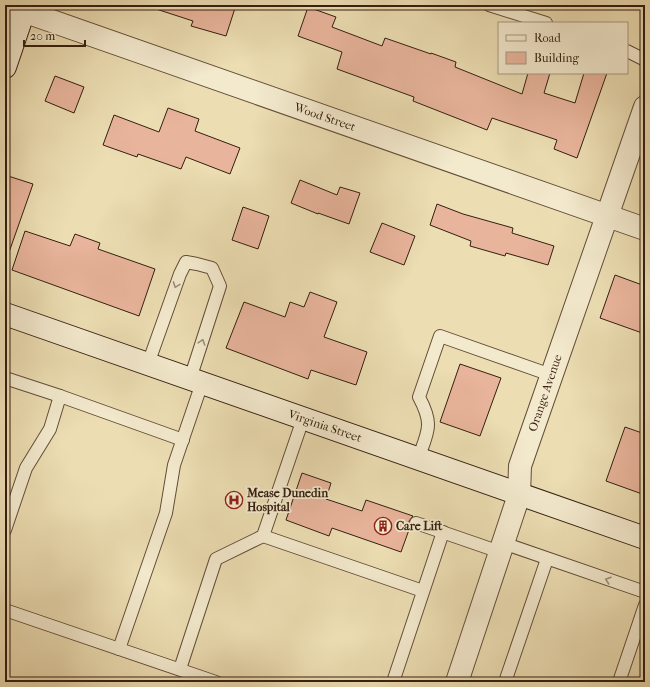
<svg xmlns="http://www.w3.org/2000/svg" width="650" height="687" font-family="'IM FELL French Canon',serif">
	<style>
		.building { fill: #e8b49b; stroke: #341f10 }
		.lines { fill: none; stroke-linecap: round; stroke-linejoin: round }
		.lane-casing { stroke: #624e38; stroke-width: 14 }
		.street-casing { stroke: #624e38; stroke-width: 24 }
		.secondary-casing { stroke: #341f10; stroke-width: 24 }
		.lane { stroke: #f3e9cd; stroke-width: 12 }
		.street { stroke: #f3e9cd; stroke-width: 22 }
		.secondary { stroke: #f3e9cd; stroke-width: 22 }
		.oneway { stroke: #9d8e78 }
		.labels { text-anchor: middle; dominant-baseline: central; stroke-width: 3.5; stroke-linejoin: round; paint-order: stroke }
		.street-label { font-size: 12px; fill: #341f10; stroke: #f3e9cd }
		.poi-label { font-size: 12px; font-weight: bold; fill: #341f10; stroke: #f3e9cd; text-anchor: start }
	</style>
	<rect width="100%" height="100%" fill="#ecddb2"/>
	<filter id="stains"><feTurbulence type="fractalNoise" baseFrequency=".005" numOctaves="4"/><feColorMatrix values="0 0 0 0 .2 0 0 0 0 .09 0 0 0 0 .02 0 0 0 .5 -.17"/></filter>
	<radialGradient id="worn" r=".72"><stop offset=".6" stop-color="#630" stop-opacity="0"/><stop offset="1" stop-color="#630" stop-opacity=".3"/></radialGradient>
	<!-- building -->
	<g class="building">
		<polygon points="154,5 236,5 226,36 191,26 193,21 153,8"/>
		<polygon points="308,7 336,17 332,27 382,46 385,38 431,54 431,53 456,62 455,67 522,94 528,73 550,73 544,93 575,103 584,73 607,73 577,158 554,149 557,140 492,118 487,130 413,101 414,97 337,69 342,52 298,36"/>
		<polygon points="55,76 84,87 74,113 45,101"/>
		<polygon points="168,108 199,119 195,131 240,148 230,174 186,157 181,169 138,154 137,157 103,145 114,115 159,132"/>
		<polygon points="5,175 33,184 7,258 5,258"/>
		<polygon points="300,180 337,195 340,187 360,193 349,224 318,213 318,214 291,203"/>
		<polygon points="437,204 463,214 513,228 512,233 554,246 548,265 506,253 505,256 470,246 471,241 430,225"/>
		<polygon points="243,207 269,216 258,249 232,240"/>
		<polygon points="382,223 415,236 404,265 370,252"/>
		<polygon points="25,231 70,246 75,234 100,243 98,249 155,269 139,316 12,270"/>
		<polygon points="615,275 645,286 645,334 600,318"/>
		<polygon points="310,292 337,302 324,337 367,352 356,385 311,370 308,379 226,348 244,302 285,317 290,302 304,307"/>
		<polygon points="460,364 501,378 480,436 440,422"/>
		<polygon points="625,427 645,434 645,495 606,481"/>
		<polygon points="302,473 331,483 326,499 362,511 366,500 413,516 409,521 410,527 401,552 332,528 329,536 286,520"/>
	</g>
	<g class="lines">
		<defs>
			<g id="lane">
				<polyline points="489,5 546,23"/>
				<polyline points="627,51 645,60"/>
				<polyline points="148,364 180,274 186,262 197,264 212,268 220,286 190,379"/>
				<polyline points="5,378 60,396 183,440"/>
				<path d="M418 459C428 431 434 425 419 397L440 336 551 375"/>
				<polyline points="416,523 500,552"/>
				<polyline points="5,530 26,468 50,429 60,396"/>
				<polyline points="263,536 423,591"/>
				<polyline points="503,543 645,592"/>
				<polyline points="5,610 216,682"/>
				<polyline points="119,649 166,513 174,465 202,383"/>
				<polyline points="180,669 216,559 263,536 303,419"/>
				<polyline points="393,682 443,532"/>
				<polyline points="505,682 547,559"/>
				<polyline points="619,682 645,605"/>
			</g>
			<g id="street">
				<polyline points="6,5 645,229"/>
				<polyline points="457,682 519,495 520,466 645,107"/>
			</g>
			<g id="secondary">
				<polyline points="5,67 26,5"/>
				<polyline points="5,314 645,538"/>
			</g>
		</defs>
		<!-- lane casing -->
		<use href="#lane" class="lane-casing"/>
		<!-- street casing -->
		<use href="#street" class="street-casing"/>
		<!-- secondary casing -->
		<use href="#secondary" class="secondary-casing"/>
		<!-- lane -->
		<use href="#lane" class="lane"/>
		<!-- street -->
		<use href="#street" class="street"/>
		<!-- secondary -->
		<use href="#secondary" class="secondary"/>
	</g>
	<!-- one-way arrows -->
	<defs><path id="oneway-chevron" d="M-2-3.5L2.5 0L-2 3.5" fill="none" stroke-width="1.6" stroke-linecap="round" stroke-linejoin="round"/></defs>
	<g class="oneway">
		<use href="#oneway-chevron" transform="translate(176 285) rotate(110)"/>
		<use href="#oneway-chevron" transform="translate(202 342) rotate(-72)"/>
		<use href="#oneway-chevron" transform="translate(608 580) rotate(-161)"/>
	</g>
	<!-- icons -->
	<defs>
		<symbol id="hospital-ring" viewBox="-11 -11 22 22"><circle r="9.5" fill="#f3e9cd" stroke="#8f2418" stroke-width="1.5"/><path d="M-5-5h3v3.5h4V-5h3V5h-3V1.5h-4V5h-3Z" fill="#8f2418"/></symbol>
		<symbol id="building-ring" viewBox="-11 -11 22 22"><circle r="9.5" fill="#f3e9cd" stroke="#8f2418" stroke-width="1.5"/><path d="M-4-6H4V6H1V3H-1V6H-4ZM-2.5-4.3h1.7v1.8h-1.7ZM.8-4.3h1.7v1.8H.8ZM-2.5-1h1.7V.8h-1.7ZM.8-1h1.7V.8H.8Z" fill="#8f2418"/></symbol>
	</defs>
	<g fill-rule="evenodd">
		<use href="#hospital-ring" x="224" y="490" width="20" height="20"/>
		<use href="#building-ring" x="373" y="516" width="20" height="20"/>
	</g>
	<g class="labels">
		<!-- street labels -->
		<g class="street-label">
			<text transform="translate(325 117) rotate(19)">Wood Street</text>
			<text transform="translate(545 393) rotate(-71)">Orange Avenue</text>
			<text transform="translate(325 426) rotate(19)">Virginia Street</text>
		</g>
		<!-- poi labels -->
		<g class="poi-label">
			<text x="247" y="493">Mease Dunedin<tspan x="247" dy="14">Hospital</tspan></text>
			<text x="396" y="526">Care Lift</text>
		</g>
	</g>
	<!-- margin -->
	<rect width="650" height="687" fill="none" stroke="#ecddb2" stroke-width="20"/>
	<rect x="6" y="6" width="638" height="675" fill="none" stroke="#341f10" stroke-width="2"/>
	<rect x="10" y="10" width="630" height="667" fill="none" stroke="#341f10"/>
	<!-- legend -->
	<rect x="498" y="22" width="130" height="52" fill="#f3e9cd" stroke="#a79881"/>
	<rect x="506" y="35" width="20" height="6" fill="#f3e9cd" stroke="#a79881"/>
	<text x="534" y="42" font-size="12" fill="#341f10">Road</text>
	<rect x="506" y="52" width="20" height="12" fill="#e8b49b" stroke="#a79881"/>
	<text x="534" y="62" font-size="12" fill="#341f10">Building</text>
	<!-- scale -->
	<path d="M24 40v6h61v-6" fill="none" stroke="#341f10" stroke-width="2"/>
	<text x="30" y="40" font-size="12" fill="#341f10" stroke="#f3e9cd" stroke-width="3" paint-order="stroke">20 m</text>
	<rect width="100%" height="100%" filter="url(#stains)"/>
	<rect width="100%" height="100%" fill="url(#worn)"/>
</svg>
